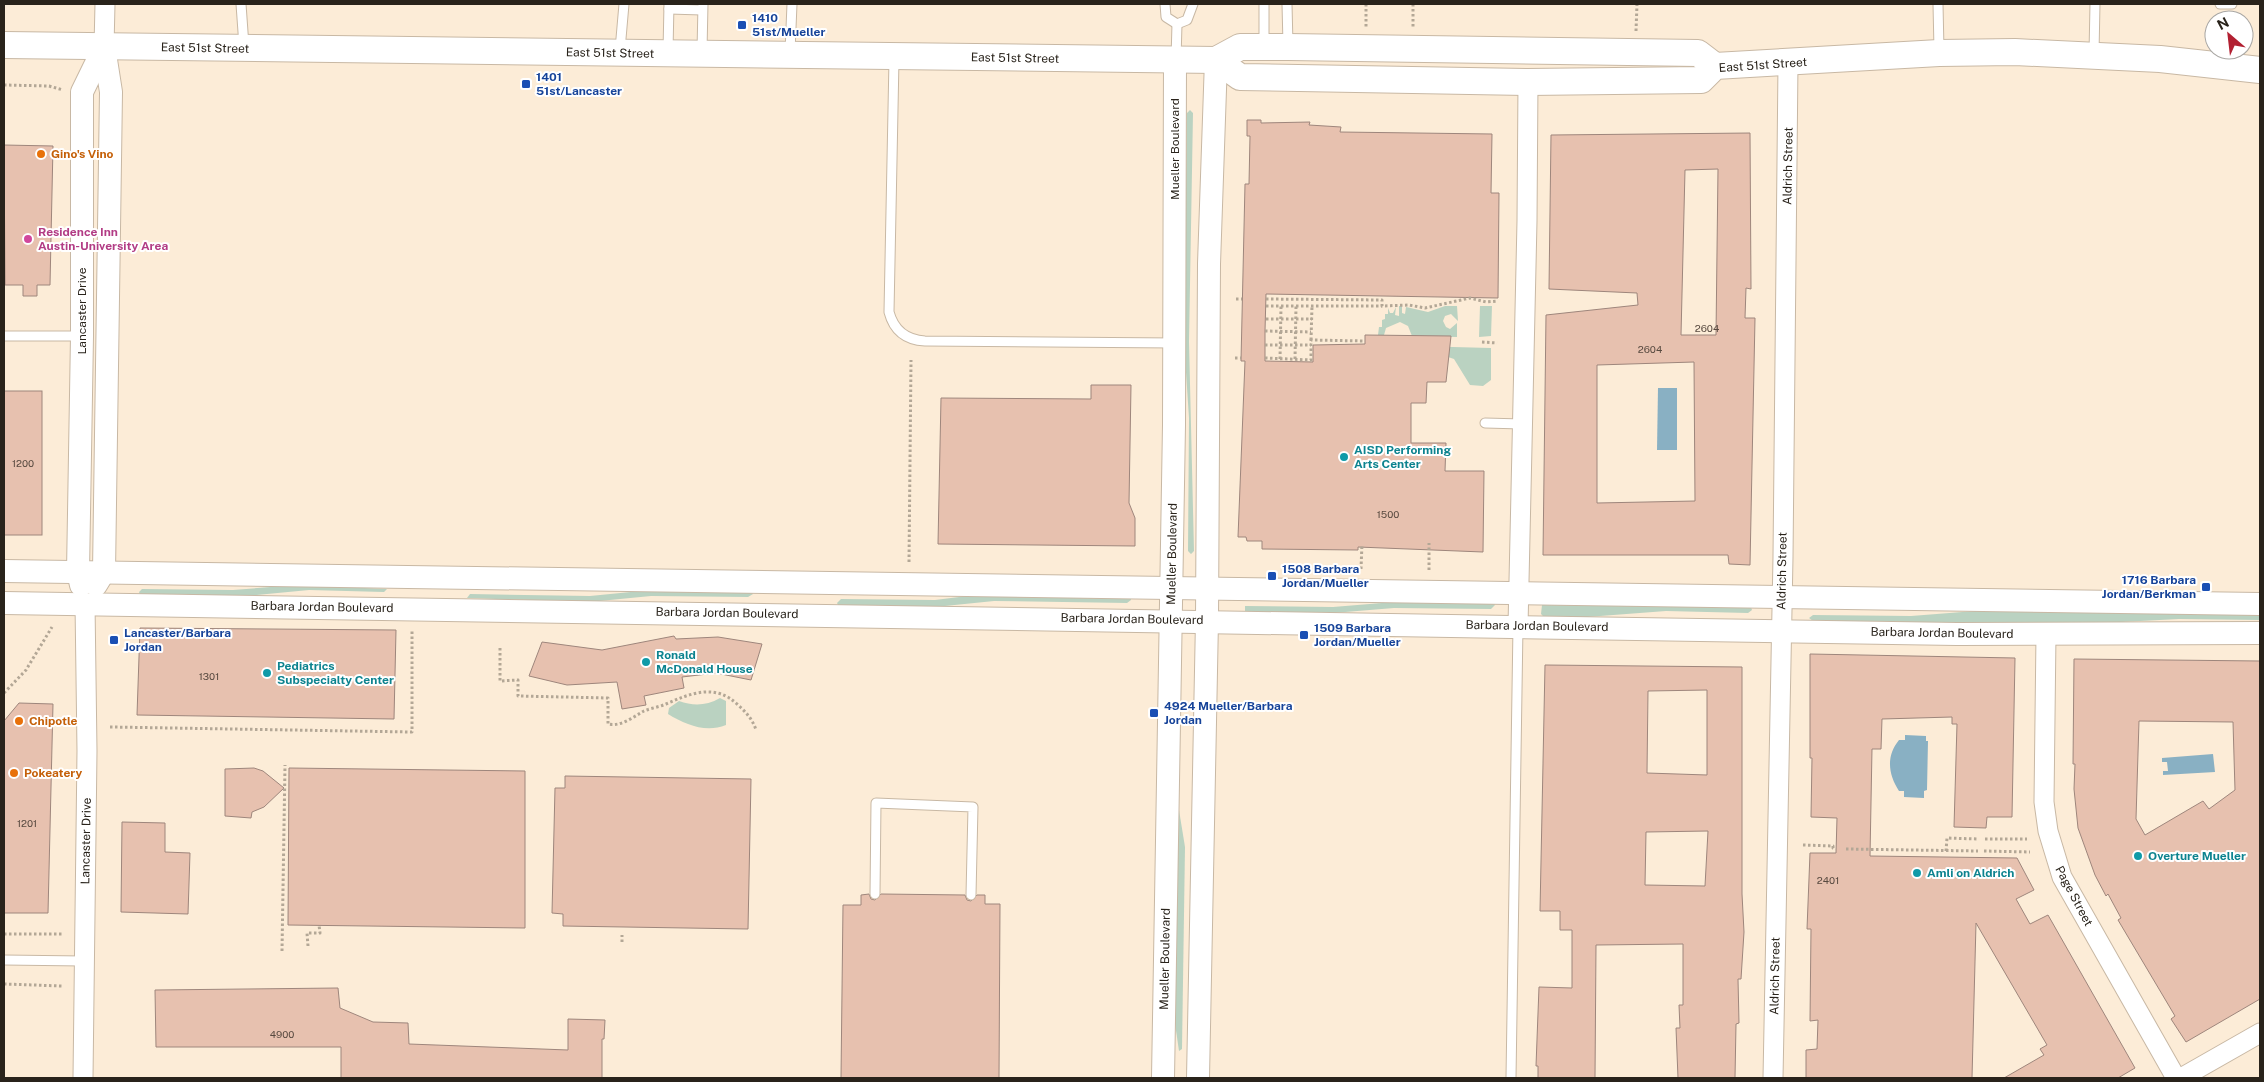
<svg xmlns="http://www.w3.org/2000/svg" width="2264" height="1082" font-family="'Public Sans',sans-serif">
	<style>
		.green { fill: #bad2c1 }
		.water { fill: #89b0c3 }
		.building { fill: #e7c1af; stroke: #9e867c; fill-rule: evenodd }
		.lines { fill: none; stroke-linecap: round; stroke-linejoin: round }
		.service-casing { stroke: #c8b8a4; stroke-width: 11 }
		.minor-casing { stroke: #c8b8a4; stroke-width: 21 }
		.tertiary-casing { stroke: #c8b8a4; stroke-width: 24 }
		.secondary-casing { stroke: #c8b8a4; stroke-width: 28 }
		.path { stroke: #b3a796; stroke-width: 3; stroke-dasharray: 2.5 2.5; stroke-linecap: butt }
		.service { stroke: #fff; stroke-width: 9 }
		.minor { stroke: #fff; stroke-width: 19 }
		.tertiary { stroke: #fff; stroke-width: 22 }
		.secondary { stroke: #fff; stroke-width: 26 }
		.transit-dot { fill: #1a4fb4; stroke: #fff; stroke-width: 2 }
		.food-dot { fill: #e8710a; stroke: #fff; stroke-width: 2 }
		.hotel-dot { fill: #d1479c; stroke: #fff; stroke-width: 2 }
		.culture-dot { fill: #0f9aa8; stroke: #fff; stroke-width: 2 }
		.labels { text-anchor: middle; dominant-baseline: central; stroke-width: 4; stroke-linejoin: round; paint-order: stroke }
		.number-label { font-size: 10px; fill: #584a40 }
		.transit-label { font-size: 12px; font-weight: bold; fill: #164399; stroke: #fff; text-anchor: start }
		.street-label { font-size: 12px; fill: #29231b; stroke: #fff }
		.food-label { font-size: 12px; font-weight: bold; fill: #c56008; stroke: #fff; text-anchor: start }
		.hotel-label { font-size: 12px; font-weight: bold; fill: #b23c85; stroke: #fff; text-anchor: start }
		.culture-label { font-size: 12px; font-weight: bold; fill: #0d838f; stroke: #fff; text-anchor: start }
	</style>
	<rect width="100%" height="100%" fill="#fcecd7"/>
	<!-- green -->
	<g class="green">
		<polygon points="1190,110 1193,113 1189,342 1194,551 1191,554 1188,551 1189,418 1184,342 1187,113"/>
		<polygon points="1399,306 1402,306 1402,313 1405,314 1406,307 1428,312 1445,306 1457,306 1458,321 1451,314 1445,316 1443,321 1446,327 1450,329 1457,323 1457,337 1412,336 1408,326 1400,322 1386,328 1384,335 1378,335 1379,327 1382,327 1382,320 1385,319 1385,314 1388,314 1388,308 1390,313 1393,313 1396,307 1395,315 1399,316"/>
		<polygon points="1480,306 1492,306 1491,336 1479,337"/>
		<polygon points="1415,346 1491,348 1491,380 1483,386 1470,385 1454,359"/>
		<polygon points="296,585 387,589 384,592 309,590 234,597 140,595 139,592 142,589 233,590"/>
		<polygon points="651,590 752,592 753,594 748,597 651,596 589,602 467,598 470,594 590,596"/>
		<polygon points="967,596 1131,599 1131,600 1127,603 994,601 935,607 838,605 837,603 841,599 935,600"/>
		<polygon points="1394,602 1494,603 1495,605 1491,609 1394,608 1333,613 1245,612 1245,606 1333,607"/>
		<polygon points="1542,605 1751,607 1752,610 1748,613 1666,611 1587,617 1544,617 1541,614"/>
		<polygon points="1988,610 2260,614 2260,620 2179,619 2063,625 1813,621 1809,618 1813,615 1911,616"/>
		<path d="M720 698 726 701V725C706 733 686 725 668 714L669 708 679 701C693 706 706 706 720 698Z"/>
		<polygon points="1178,804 1185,847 1182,1049 1179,1051 1173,1010"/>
	</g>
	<!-- water -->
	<g class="water">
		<polygon points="1658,388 1677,388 1677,450 1657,450"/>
		<path d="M1905 735 1926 736V741H1928L1927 790 1924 791V798L1904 797V791H1899C1888 774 1886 756 1899 740H1905Z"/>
		<polygon points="2213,754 2215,772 2163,775 2163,771 2168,771 2167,762 2162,762 2162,758"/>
	</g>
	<!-- building -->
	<g class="building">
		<polygon points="1247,120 1261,120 1261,123 1310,122 1309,125 1341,127 1340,132 1492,134 1491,193 1499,193 1498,298 1266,294 1265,331 1265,361 1313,362 1313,345 1365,344 1365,335 1451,336 1446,382 1427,382 1426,403 1411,403 1411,443 1446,443 1445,471 1484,471 1483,552 1358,547 1358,550 1262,549 1262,541 1247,541 1246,537 1238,537 1245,361 1241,361 1245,184 1249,184 1250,136 1247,136"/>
		<path d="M1750 133 1751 289 1746 288 1745 318H1755L1750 565 1729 564 1728 555H1543L1546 315 1638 305 1637 293 1549 289 1551 135ZM1718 169 1716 335H1681L1685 170ZM1694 362 1695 501 1597 503V365Z"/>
		<polygon points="4,145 53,146 50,285 37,285 37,296 23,296 23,285 5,285"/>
		<polygon points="1091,385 1131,385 1129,503 1135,518 1135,546 938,544 941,398 1091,399"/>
		<rect x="4" y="391" width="38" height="144"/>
		<polygon points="140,628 396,630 394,719 137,715"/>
		<polygon points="674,636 676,639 718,637 762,644 751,680 716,673 682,677 684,688 644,696 646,705 622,709 617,682 567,685 529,676 542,642 602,650"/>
		<polygon points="1810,654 2015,658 2012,817 1987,817 1986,828 1954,827 1957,724 1952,724 1952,717 1882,719 1881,749 1872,749 1870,856 2017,858 2034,890 2016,899 2030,924 2048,915 2135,1068 2118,1078 2004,1078 2044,1055 2040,1049 2047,1045 1976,923 1972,1078 1806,1078 1806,1050 1817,1049 1818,1020 1810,1021 1811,929 1807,929 1810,853 1836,853 1837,818 1811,817 1812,758 1810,758"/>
		<path d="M2074 659 2260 661V999L2186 1042 2171 1019 2175 1016 2118 920 2121 918 2108 894 2106 896 2095 875 2078 828 2074 789 2075 764H2073ZM2139 721 2233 722 2235 790 2209 809 2203 801 2145 835 2136 819Z"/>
		<path d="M1545 665 1742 667V894L1744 932 1741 979H1738L1739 1023 1736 1024 1735 1078H1678L1676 1028H1680L1679 1005H1683V944L1596 945 1595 1078H1538V1066H1536L1539 987 1572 988V930H1560V911H1540ZM1707 690V775L1647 773 1648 691ZM1708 831 1705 886 1645 885 1646 832Z"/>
		<polygon points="19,703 53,704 48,913 4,913 4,721"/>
		<polygon points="254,768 263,771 284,788 264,807 252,812 251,818 225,816 225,769"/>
		<polygon points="289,768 525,771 525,928 288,925"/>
		<polygon points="565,776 751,779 748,929 563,926 563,914 552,913 555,788 565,788"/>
		<polygon points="122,822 165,823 165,852 190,853 188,914 121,912"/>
		<polygon points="869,894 871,899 875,900 881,894 965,895 967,900 971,901 977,895 985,895 985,904 1000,904 999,1078 841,1078 843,905 861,905 861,895"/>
		<polygon points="338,988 340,1008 373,1022 408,1023 409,1044 568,1050 568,1019 605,1020 604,1039 602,1039 602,1078 341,1078 341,1047 156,1047 155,990"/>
	</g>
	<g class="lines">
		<defs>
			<g id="service">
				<polyline points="241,4 244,46"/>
				<polyline points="1165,4 1166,17 1177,24"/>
				<polyline points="1287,4 1288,45"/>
				<polyline points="1938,4 1939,50"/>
				<polyline points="2220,4 2232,4"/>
				<polyline points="669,9 702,10"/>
				<polyline points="1177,24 1187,20 1193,4"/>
				<polyline points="1264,46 1264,4"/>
				<polyline points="620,50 624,4"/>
				<polyline points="668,51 669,4"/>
				<polyline points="702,51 703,4"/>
				<polyline points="790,52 792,4"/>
				<polyline points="2094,53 2095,4"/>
				<path d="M894 59 889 312C894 331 906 340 925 341L1175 343"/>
				<polyline points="1176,59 1177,24"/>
				<polyline points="4,336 81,336"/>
				<polyline points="1485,423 1522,424"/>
				<polyline points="875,894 876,803 973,807 971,895"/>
				<polyline points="4,960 83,961"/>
				<polyline points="1511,1078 1518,626"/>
			</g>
			<g id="minor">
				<polyline points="104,47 105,4"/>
				<polyline points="1518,626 1527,221 1528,82"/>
				<polyline points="2046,634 2044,802 2048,831 2062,877 2176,1078"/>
				<polyline points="83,1078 87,751 85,603"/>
				<polyline points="1773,1078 1783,557 1788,63"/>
				<polyline points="2181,1078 2260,1033"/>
			</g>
			<g id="tertiary">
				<polyline points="4,571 2260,604"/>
				<polyline points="81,585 78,572 82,336 82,92 104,47"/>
				<polyline points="96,585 104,572 111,92 104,47"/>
				<polyline points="4,603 1957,634 2260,633"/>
				<polyline points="1163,1078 1174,425 1175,60"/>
				<polyline points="1198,1078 1207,620 1209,264 1216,60"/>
			</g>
			<g id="secondary">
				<polyline points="4,45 1216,60 1240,47 1288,47 1698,53 1715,66"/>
				<polyline points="1216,60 1240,77 1528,82 1701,80 1715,66 1939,53 2015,52 2160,59 2260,70"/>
			</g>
		</defs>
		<!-- service casing -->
		<use href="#service" class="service-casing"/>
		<!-- minor casing -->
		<use href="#minor" class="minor-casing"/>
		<!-- tertiary casing -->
		<use href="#tertiary" class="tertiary-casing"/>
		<!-- secondary casing -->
		<use href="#secondary" class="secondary-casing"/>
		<!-- path -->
		<g class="path">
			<polyline points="1366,4 1366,28"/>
			<polyline points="1413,4 1413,28"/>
			<polyline points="1636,31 1637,4"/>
			<polyline points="4,85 49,86 63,90"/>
			<polyline points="1236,299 1242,299"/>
			<polyline points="1266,299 1382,300 1382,306 1409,305 1425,308 1470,298 1486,302 1498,301"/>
			<polyline points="1266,306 1382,306"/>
			<polyline points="1266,319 1312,319"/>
			<polyline points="1265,331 1311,332"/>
			<polyline points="1311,340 1312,306"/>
			<polyline points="1482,342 1497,343"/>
			<polyline points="1265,345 1311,345"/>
			<polyline points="1235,358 1241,358"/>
			<polyline points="1265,358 1311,360 1311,340 1365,341"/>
			<polyline points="1280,359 1281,306"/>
			<polyline points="1295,359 1296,306"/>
			<polyline points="909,562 911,360"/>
			<polyline points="1361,569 1362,544"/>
			<polyline points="1429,570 1429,543"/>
			<path d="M500 648V681L518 680V696L608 698V724C621 727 633 717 644 711 651 708 659 707 666 704 691 693 716 683 738 705 746 712 753 720 756 730"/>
			<polyline points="4,693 26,670 52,627"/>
			<polyline points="110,727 412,732 412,629"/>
			<polyline points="1985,839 2027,839"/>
			<polyline points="1803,845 1833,846 1833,848 1836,849"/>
			<polyline points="1846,849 1978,851"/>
			<polyline points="1946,851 1947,838 1978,839"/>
			<polyline points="1984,851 2030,852"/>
			<polyline points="4,934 63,934"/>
			<polyline points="622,942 622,935"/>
			<polyline points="308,946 307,933 320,933 319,925"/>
			<polyline points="282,951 285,765"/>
			<polyline points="4,984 62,986"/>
		</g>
		<!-- service -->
		<use href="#service" class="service"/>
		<!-- minor -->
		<use href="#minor" class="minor"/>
		<!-- tertiary -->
		<use href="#tertiary" class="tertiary"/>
		<!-- secondary -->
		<use href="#secondary" class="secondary"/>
	</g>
	<!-- markers -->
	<g class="transit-dot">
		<rect x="737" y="20" width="10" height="10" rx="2.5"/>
		<rect x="521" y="79" width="10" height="10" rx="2.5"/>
		<rect x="1267" y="571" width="10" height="10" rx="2.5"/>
		<rect x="2201" y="582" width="10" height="10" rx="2.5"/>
		<rect x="1299" y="630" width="10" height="10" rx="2.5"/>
		<rect x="109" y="635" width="10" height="10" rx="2.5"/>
		<rect x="1149" y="708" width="10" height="10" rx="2.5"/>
	</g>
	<g class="food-dot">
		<circle cx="41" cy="154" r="5"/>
		<circle cx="19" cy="721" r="5"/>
		<circle cx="14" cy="773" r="5"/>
	</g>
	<circle class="hotel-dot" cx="28" cy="239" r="5"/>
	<g class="culture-dot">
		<circle cx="1344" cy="457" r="5"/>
		<circle cx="646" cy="662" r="5"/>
		<circle cx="267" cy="673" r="5"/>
		<circle cx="2138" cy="856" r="5"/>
		<circle cx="1917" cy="873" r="5"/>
	</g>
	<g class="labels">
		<!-- number labels -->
		<g class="number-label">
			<text x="1707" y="328">2604</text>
			<text x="1650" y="349">2604</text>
			<text x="23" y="463">1200</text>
			<text x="1388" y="514">1500</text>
			<text x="209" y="676">1301</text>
			<text x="27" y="823">1201</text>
			<text x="1828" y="880">2401</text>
			<text x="282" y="1034">4900</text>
		</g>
		<!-- transit labels -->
		<g class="transit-label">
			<text x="752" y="18">1410<tspan x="752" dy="14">51st/Mueller</tspan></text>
			<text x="536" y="77">1401<tspan x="536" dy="14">51st/Lancaster</tspan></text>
			<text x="1282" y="569">1508 Barbara<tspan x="1282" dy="14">Jordan/Mueller</tspan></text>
			<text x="2196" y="580" text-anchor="end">1716 Barbara<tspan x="2196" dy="14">Jordan/Berkman</tspan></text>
			<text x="1314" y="628">1509 Barbara<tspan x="1314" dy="14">Jordan/Mueller</tspan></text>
			<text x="124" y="633">Lancaster/Barbara<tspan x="124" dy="14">Jordan</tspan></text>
			<text x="1164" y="706">4924 Mueller/Barbara<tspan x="1164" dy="14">Jordan</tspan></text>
		</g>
		<!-- street labels -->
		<g class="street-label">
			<text transform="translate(205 48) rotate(1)">East 51st Street</text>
			<text transform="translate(610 53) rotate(1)">East 51st Street</text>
			<text transform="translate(1015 58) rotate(1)">East 51st Street</text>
			<text transform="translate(1763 65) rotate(-4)">East 51st Street</text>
			<text transform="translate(1175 149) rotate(-90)">Mueller Boulevard</text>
			<text transform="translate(1788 166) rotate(-89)">Aldrich Street</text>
			<text transform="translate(82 311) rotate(-90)">Lancaster Drive</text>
			<text transform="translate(1172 554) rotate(-89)">Mueller Boulevard</text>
			<text transform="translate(1782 571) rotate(-89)">Aldrich Street</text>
			<text transform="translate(322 607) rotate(1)">Barbara Jordan Boulevard</text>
			<text transform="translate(727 613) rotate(1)">Barbara Jordan Boulevard</text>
			<text transform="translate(1132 619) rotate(1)">Barbara Jordan Boulevard</text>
			<text transform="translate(1537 626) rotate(1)">Barbara Jordan Boulevard</text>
			<text transform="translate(1942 633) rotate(1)">Barbara Jordan Boulevard</text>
			<text transform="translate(86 841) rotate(-89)">Lancaster Drive</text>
			<text transform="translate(2074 896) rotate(62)">Page Street</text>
			<text transform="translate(1165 959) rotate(-89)">Mueller Boulevard</text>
			<text transform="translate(1775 976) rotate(-89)">Aldrich Street</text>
		</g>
		<!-- food labels -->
		<g class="food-label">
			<text x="51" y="154">Gino's Vino</text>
			<text x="29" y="721">Chipotle</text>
			<text x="24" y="773">Pokeatery</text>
		</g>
		<!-- hotel labels -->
		<g class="hotel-label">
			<text x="38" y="232">Residence Inn<tspan x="38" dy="14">Austin-University Area</tspan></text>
		</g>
		<!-- culture labels -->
		<g class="culture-label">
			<text x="1354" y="450">AISD Performing<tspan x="1354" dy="14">Arts Center</tspan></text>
			<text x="656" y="655">Ronald<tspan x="656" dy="14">McDonald House</tspan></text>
			<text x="277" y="666">Pediatrics<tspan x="277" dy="14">Subspecialty Center</tspan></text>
			<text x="2148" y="856">Overture Mueller</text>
			<text x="1927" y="873">Amli on Aldrich</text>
		</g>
	</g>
	<!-- border -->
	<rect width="2264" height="1082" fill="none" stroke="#29231b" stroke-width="10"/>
	<!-- north arrow -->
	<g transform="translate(2229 35) rotate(332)"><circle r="24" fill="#ffffff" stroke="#a9a7a4"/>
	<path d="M0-4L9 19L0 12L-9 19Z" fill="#b22032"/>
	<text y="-8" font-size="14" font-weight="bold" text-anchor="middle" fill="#29231b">N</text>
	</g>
</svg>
